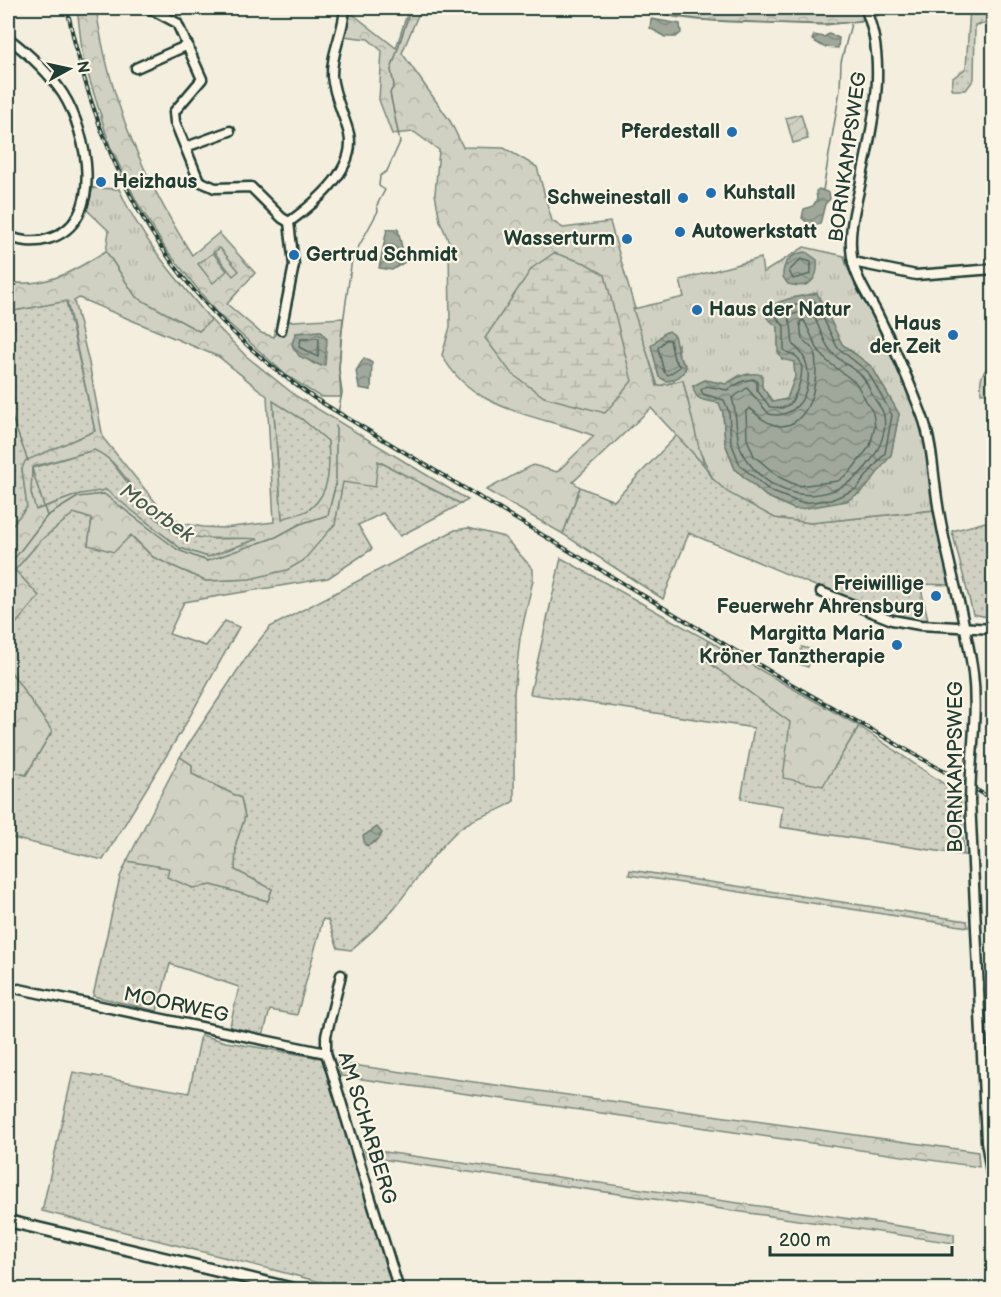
<svg xmlns="http://www.w3.org/2000/svg" width="1001" height="1297" font-family="'Balsamiq Sans',sans-serif">
	<style>
		.grass { fill: url(#grass-dots); stroke: #78877b; stroke-width: 1.5 }
		.forest { fill: url(#forest-crowns); stroke: #78877b; stroke-width: 1.5; fill-rule: evenodd }
		.wetland { fill: url(#wetland-marsh); stroke: #78877b; stroke-width: 1.5 }
		.park { fill: url(#park-tufts); stroke: #78877b; stroke-width: 1.5; fill-rule: evenodd }
		.garden { fill: url(#garden-furrows); stroke: #78877b; stroke-width: 1.5 }
		.pitch { fill: #d0d1c2; stroke: #78877b; stroke-width: 1.5 }
		.water { fill: url(#water-waves); stroke: #6c7d72; stroke-width: 1.5 }
		.lines { fill: none; stroke-linecap: round; stroke-linejoin: round }
		.shore { stroke: #53685d; stroke-width: 1.5 }
		.stream { stroke: #6c7d72; stroke-width: 1.5 }
		.minor-casing { stroke: #1f3d34; stroke-width: 13 }
		.major-casing { stroke: #1f3d34; stroke-width: 15 }
		.minor { stroke: #fcf5e5; stroke-width: 8 }
		.major { stroke: #fcf5e5; stroke-width: 10 }
		.rail-casing { stroke: #1f3d34; stroke-width: 4 }
		.rail { stroke: #fcf5e5; stroke-width: 1.5; stroke-dasharray: 4.5; stroke-linecap: butt }
		.minor-bridge-casing { stroke: #1f3d34; stroke-width: 13; stroke-linecap: butt }
		.minor-bridge { stroke: #fcf5e5; stroke-width: 8 }
		.poi-dot { fill: #1f6fb2; stroke: #fcf5e5; stroke-width: 2 }
		.labels { text-anchor: middle; dominant-baseline: central; stroke-width: 4.5; stroke-linejoin: round; paint-order: stroke }
		.poi-label { font-size: 20px; font-weight: bold; fill: #1f3d34; stroke: #fcf5e5; text-anchor: end }
		.street-label { font-size: 20px; fill: #1f3d34; stroke: #fcf5e5 }
		.water-label { font-size: 21px; font-style: italic; fill: #465d53; stroke: #fcf5e5 }
	</style>
	<defs>
		<pattern id="grass-dots" width="8" height="8" patternUnits="userSpaceOnUse" patternTransform="scale(1.5)"><rect width="8" height="8" fill="#d0d1c2"/><path d="M2 2h.1M6 6h.1" fill="none" stroke="#b2b4a7" stroke-width="1.8" stroke-linecap="round"/></pattern>
		<pattern id="forest-crowns" width="20" height="18" patternUnits="userSpaceOnUse" patternTransform="scale(1.5)"><rect width="20" height="18" fill="#d0d1c2"/><path d="M2 6a3 3 0 1 1 6 0M12 15a3 3 0 1 1 6 0" fill="none" stroke="#b2b4a7"/></pattern>
		<pattern id="wetland-marsh" width="20" height="14" patternUnits="userSpaceOnUse" patternTransform="scale(1.5)"><rect width="20" height="14" fill="#d0d1c2"/><path d="M1 5h8M5 5V1M11 12h8M15 12V8" fill="none" stroke="#b2b4a7"/></pattern>
		<pattern id="park-tufts" width="24" height="20" patternUnits="userSpaceOnUse" patternTransform="scale(1.5)"><rect width="24" height="20" fill="#d0d1c2"/><path d="M3 7l-1-3M5 7V3M7 7l1-3M15 17l-1-3M17 17v-4M19 17l1-3" fill="none" stroke="#b2b4a7"/></pattern>
		<pattern id="garden-furrows" width="10" height="10" patternUnits="userSpaceOnUse" patternTransform="scale(1.5)"><rect width="10" height="10" fill="#d0d1c2"/><path d="M-1 1l2-2M0 10L10 0M9 11l2-2" fill="none" stroke="#b2b4a7"/></pattern>
		<pattern id="water-waves" width="16" height="10" patternUnits="userSpaceOnUse" patternTransform="scale(1.5)"><rect width="16" height="10" fill="#a0a89b"/><path d="M0 5q4-4 8 0t8 0" fill="none" stroke="#828a7f"/></pattern>
	</defs>
	<rect width="100%" height="100%" fill="#f3eede"/>
	<filter id="ink" filterUnits="userSpaceOnUse"><feTurbulence type="fractalNoise" baseFrequency=".0167" numOctaves="2"/><feDisplacementMap in="SourceGraphic" scale="12" xChannelSelector="R" yChannelSelector="G"/><feConvolveMatrix kernelMatrix="1 2 1 2 8 2 1 2 1" color-interpolation-filters="sRGB"/></filter>
	<g filter="url(#ink)">
		<!-- grass -->
		<g class="grass">
			<polygon points="970,8 973,11 984,14 993,11 993,23 975,25 974,79 966,90 952,90 953,78 966,68"/>
			<polygon points="66,301 95,431 28,461 22,469 27,507 8,530 8,312"/>
			<path d="M273 400 302 419 328 441C330 465 332 495 308 510 301 515 290 516 282 519Z"/>
			<polygon points="677,435 704,465 713,479 775,518 811,523 934,510 953,585 920,584 929,624 882,614 689,533 663,599 563,534 580,487 614,501"/>
			<polygon points="94,450 106,455 152,514 214,539 260,538 208,557 180,548 143,519 80,494 35,510 31,493 32,468"/>
			<polygon points="378,461 461,504 400,536 383,513 358,525 372,549 328,578 184,602 169,634 206,646 225,621 239,627 185,725 103,860 8,837 8,770 26,775 52,731 8,668 8,633 39,596 15,570 40,541 74,513 92,519 88,545 130,535 153,557 206,581 250,579 335,524 343,481"/>
			<polygon points="993,520 994,520 993,618 973,614 952,531"/>
			<path d="M468 528 504 537 533 569V580L520 638 514 693V801C496 815 475 815 458 830 431 855 414 884 391 912 380 926 364 938 351 950L338 948 328 920 323 919 297 1015 270 1010 263 1036 229 1030 239 987 170 964 157 1011 93 996 120 877 127 861 170 868 192 888 212 885 268 901 272 889 235 870 236 843 245 817 241 798 192 774V765L180 757 249 653 270 627 455 530Z"/>
			<polygon points="561,558 709,641 704,659 790,722 823,785 859,726 960,795 964,855 780,827 783,806 741,799 754,728 530,694"/>
			<polygon points="630,870 967,921 968,927 629,875"/>
			<polygon points="201,1035 226,1042 326,1059 364,1194 397,1289 348,1289 42,1211 73,1072 189,1093"/>
		</g>
		<!-- forest -->
		<g class="forest">
			<path d="M77 8H96C109 100 143 177 192 255L219 233 255 273 227 304 261 333 274 337 278 322 343 318 339 369 341 397H320L286 375 216 312 165 248 137 202 110 146 83 58ZM321 331 314 364 294 350 292 344 296 333Z"/>
			<path d="M409 8H421L402 53 450 121 463 147 504 148 537 167 552 221 563 228 610 222 657 386 683 380 704 465 651 408 573 482 580 487 563 534 486 490 533 465 557 472 594 436C540 415 472 412 442 355L450 327 449 242 440 221 435 194 439 150 414 132 392 134 379 100 382 51 368 39 343 36 350 12 396 48Z"/>
			<polygon points="646,8 887,8 867,20 825,25 699,20 674,17"/>
			<path d="M106 251 136 297 199 331 211 320 246 356 296 396 468 500 461 504 378 461 375 487 343 482 335 524 303 561 287 570 250 579 206 581 153 557 131 535 114 552 88 545 92 519 74 513 40 541 15 570 39 596 8 633V530L27 507 22 469 25 461 95 431 67 301 8 312V282C47 288 74 271 106 251ZM79 298 219 357 267 396 274 522 224 528 203 527 181 523 161 509 103 438 89 363 74 301ZM273 401 302 419 328 441C330 466 331 492 310 509 303 514 290 516 282 519ZM94 450C130 465 138 515 175 531 201 543 232 536 258 539L208 557 180 548 106 490 80 494 36 510 31 493 32 467Z"/>
			<polygon points="709,641 859,726 823,786 783,778 790,722 704,659"/>
			<polygon points="8,668 52,731 26,775 8,770"/>
			<polygon points="180,757 192,765 192,774 241,798 245,817 236,843 235,870 272,889 268,901 212,885 193,888 167,877 169,868 127,861"/>
			<polygon points="338,1063 978,1152 979,1167 341,1076"/>
			<polygon points="364,1149 954,1234 954,1243 367,1157"/>
		</g>
		<!-- wetland -->
		<polygon class="wetland" points="554,253 585,263 605,275 632,381 605,413 544,397 512,374 485,338 532,268"/>
		<!-- park -->
		<g class="park">
			<path d="M93 188 119 189C141 239 176 278 211 320L199 331 136 297 106 251 109 231 87 210Z"/>
			<path d="M804 247 844 256 847 267 887 340 923 427 934 510 811 523 775 518 727 492 713 479 700 452 683 380 658 386 633 309 684 297 680 280 761 258 763 273ZM817 294 842 344 872 367 899 414 891 455 859 494 794 509 766 496 735 469 725 443 723 413 719 402 693 386 705 380 726 384 740 375 762 387 773 402 787 399 795 377 794 362 778 346V327L775 323 773 305ZM678 344 679 357 686 366 684 373 659 377 657 369Z"/>
			<polygon points="213,253 227,271 213,283 198,264"/>
			<path d="M993 365V392L981 393C980 380 980 371 993 365Z"/>
		</g>
		<!-- garden -->
		<polygon class="garden" points="801,114 808,139 793,143 786,118"/>
		<!-- pitch -->
		<g class="pitch">
			<polygon points="220,248 239,271 233,276 214,252"/>
			<polygon points="802,647 813,650 808,667 797,663"/>
		</g>
		<!-- water -->
		<g class="water">
			<polygon points="651,19 680,24 681,33 676,37 665,37 650,28"/>
			<polygon points="829,34 839,38 838,48 824,47 812,40 814,35 824,37"/>
			<polygon points="819,189 829,193 830,199 825,204 820,224 812,227 802,218 804,209 813,206 817,199 816,191"/>
			<polygon points="387,229 398,229 405,262 392,270 379,268"/>
			<path d="M806 252 817 260C819 280 809 290 788 284L783 277C782 263 792 253 806 252Z"/>
			<path d="M817 293 842 344 872 367 899 414 891 455 866 488 847 501 801 509H794L766 496 735 469 725 443 723 413 719 403C705 400 695 402 693 386L705 380 726 384C739 377 746 371 762 375V387L773 402 787 399 795 377 794 362 782 359 778 351V327L767 318C767 298 802 297 817 293Z"/>
			<polygon points="321,331 327,339 325,365 321,366 299,356 292,344 296,333"/>
			<path d="M669 331 674 335 679 357 686 367C683 376 675 380 666 381L659 377 651 346 664 333Z"/>
			<polygon points="364,358 372,363 371,390 359,388 356,371"/>
			<polygon points="377,827 382,833 379,839 368,846 365,845 363,836"/>
		</g>
		<g class="lines">
			<!-- shore -->
			<g class="shore">
				<polygon points="801,259 811,262 811,274 793,279 789,271"/>
				<path d="M815 301 837 347 868 372 892 415 885 453 856 489 831 500 801 503 770 491 740 465 731 442 729 412 724 400 703 394 701 390 707 386 727 390 743 381 753 379 757 381V390L770 407 782 408 790 404C797 394 808 367 797 357 792 353 788 354 784 350V326L774 314 786 307Z"/>
				<path d="M810 309C818 321 821 338 830 350 838 361 852 367 862 376 867 382 869 389 873 396 876 403 883 408 884 416 887 430 880 448 872 459 841 505 783 507 749 463 733 445 739 419 732 398L747 388 769 414C807 423 822 364 793 345L791 325 788 316Z"/>
				<path d="M804 320 817 348 827 361 856 383 873 413 875 426 870 446 850 472 838 481 798 486 779 477 754 456 747 439 746 411 750 408C795 457 824 395 814 350L802 339 800 322Z"/>
				<polygon points="319,338 318,357 299,347 301,339"/>
				<polygon points="666,339 670,340 674,359 680,367 668,375 664,372 658,348"/>
			</g>
			<!-- stream -->
			<g class="stream">
				<polyline points="605,8 643,8"/>
				<path d="M646 8C687 22 729 22 773 23 804 24 834 26 865 20"/>
				<polyline points="877,16 887,8"/>
				<polyline points="823,190 840,90 841,62 851,24"/>
				<polyline points="8,407 28,461"/>
				<polyline points="338,413 342,393 339,369 341,337 352,259 378,211 377,205 385,190 379,186 380,176 387,171 400,142 390,93 394,85 391,70 411,8"/>
				<polyline points="32,469 47,516"/>
				<polyline points="8,567 47,516 78,497 104,494 178,550 207,561 276,537 300,524 328,515 336,483 336,426"/>
			</g>
			<defs>
				<g id="minor">
					<polyline points="149,8 177,23 202,79 174,112 175,122 199,181 215,188 251,187 282,218 289,222"/>
					<path d="M865 8C889 63 872 128 860 186 855 209 848 233 852 257 855 278 869 297 878 315 894 347 909 381 922 415 934 447 933 483 940 517 949 569 966 620 973 673 977 706 973 739 971 772"/>
					<path d="M8 38C29 54 48 71 63 94 87 132 107 222 48 239 35 243 19 242 8 235"/>
					<polyline points="136,68 188,45"/>
					<polyline points="186,147 230,131"/>
					<path d="M289 222C314 204 357 169 349 134 344 114 334 97 332 76 331 53 344 31 345 8"/>
					<polyline points="853,262 916,275 994,269"/>
					<polyline points="281,330 294,265 289,222"/>
					<polyline points="821,592 892,620 920,625 994,629"/>
					<polyline points="970,800 986,1141 994,1191"/>
					<polyline points="341,975 326,1036 326,1053 399,1290"/>
					<polyline points="19,989 326,1053"/>
				</g>
				<polyline id="major" points="8,1221 298,1290"/>
			</defs>
			<!-- minor casing -->
			<use href="#minor" class="minor-casing"/>
			<!-- major casing -->
			<use href="#major" class="major-casing"/>
			<!-- minor -->
			<use href="#minor" class="minor"/>
			<!-- major -->
			<use href="#major" class="major"/>
			<defs>
				<path id="rail" d="M67 8C101 177 171 299 314 398L781 678 994 800"/>
			</defs>
			<!-- rail casing -->
			<use href="#rail" class="rail-casing"/>
			<!-- rail -->
			<use href="#rail" class="rail"/>
			<defs>
				<polyline id="minor-bridge" points="970,800 971,772"/>
			</defs>
			<!-- minor-bridge casing -->
			<use href="#minor-bridge" class="minor-bridge-casing"/>
			<!-- minor-bridge -->
			<use href="#minor-bridge" class="minor-bridge"/>
		</g>
	</g>
	<!-- markers -->
	<g class="poi-dot">
		<circle cx="732" cy="132" r="6"/>
		<circle cx="101" cy="182" r="6"/>
		<circle cx="711" cy="193" r="6"/>
		<circle cx="683" cy="198" r="6"/>
		<circle cx="680" cy="232" r="6"/>
		<circle cx="627" cy="239" r="6"/>
		<circle cx="294" cy="255" r="6"/>
		<circle cx="697" cy="310" r="6"/>
		<circle cx="953" cy="335" r="6"/>
		<circle cx="936" cy="596" r="6"/>
		<circle cx="897" cy="645" r="6"/>
	</g>
	<g class="labels">
		<!-- poi labels -->
		<g class="poi-label">
			<text x="720" y="132">Pferdestall</text>
			<text x="113" y="182" text-anchor="start">Heizhaus</text>
			<text x="723" y="193" text-anchor="start">Kuhstall</text>
			<text x="671" y="198">Schweinestall</text>
			<text x="692" y="232" text-anchor="start">Autowerkstatt</text>
			<text x="615" y="239">Wasserturm</text>
			<text x="306" y="255" text-anchor="start">Gertrud Schmidt</text>
			<text x="709" y="310" text-anchor="start">Haus der Natur</text>
			<text x="941" y="324">Haus<tspan x="941" dy="23">der Zeit</tspan></text>
			<text x="924" y="584">Freiwillige<tspan x="924" dy="23">Feuerwehr Ahrensburg</tspan></text>
			<text x="885" y="634">Margitta Maria<tspan x="885" dy="23">Kröner Tanztherapie</tspan></text>
		</g>
		<!-- street labels -->
		<g class="street-label">
			<text transform="translate(848 157) rotate(-82)">BORNKAMPSWEG</text>
			<text transform="translate(956 767) rotate(-90)">BORNKAMPSWEG</text>
			<text transform="translate(176 1005) rotate(12)">MOORWEG</text>
			<text transform="translate(367 1128) rotate(73)">AM SCHARBERG</text>
		</g>
		<!-- water labels -->
		<g class="water-label">
			<text transform="translate(157 513) rotate(35)">Moorbek</text>
		</g>
	</g>
	<!-- margin -->
	<rect width="1001" height="1297" fill="none" stroke="#fcf5e5" stroke-width="30"/>
	<rect x="15" y="15" width="971" height="1267" fill="none" stroke="#1f3d34" stroke-width="2" filter="url(#ink)"/>
	<!-- north arrow -->
	<g transform="translate(69 69) rotate(82)" stroke="#fcf5e5" stroke-width="4.5" paint-order="stroke">
	<path d="M0-4.5L10 22L0 15L-10 22Z" fill="#1f3d34"/>
	<text y="-9" font-size="16" font-weight="bold" text-anchor="middle" fill="#1f3d34">N</text>
	</g>
	<!-- scale -->
	<path d="M770 1246v9h182v-9" fill="none" stroke="#1f3d34" stroke-width="3"/>
	<text x="779" y="1246" font-size="18" fill="#1f3d34" stroke="#fcf5e5" stroke-width="4.5" paint-order="stroke">200 m</text>
</svg>
